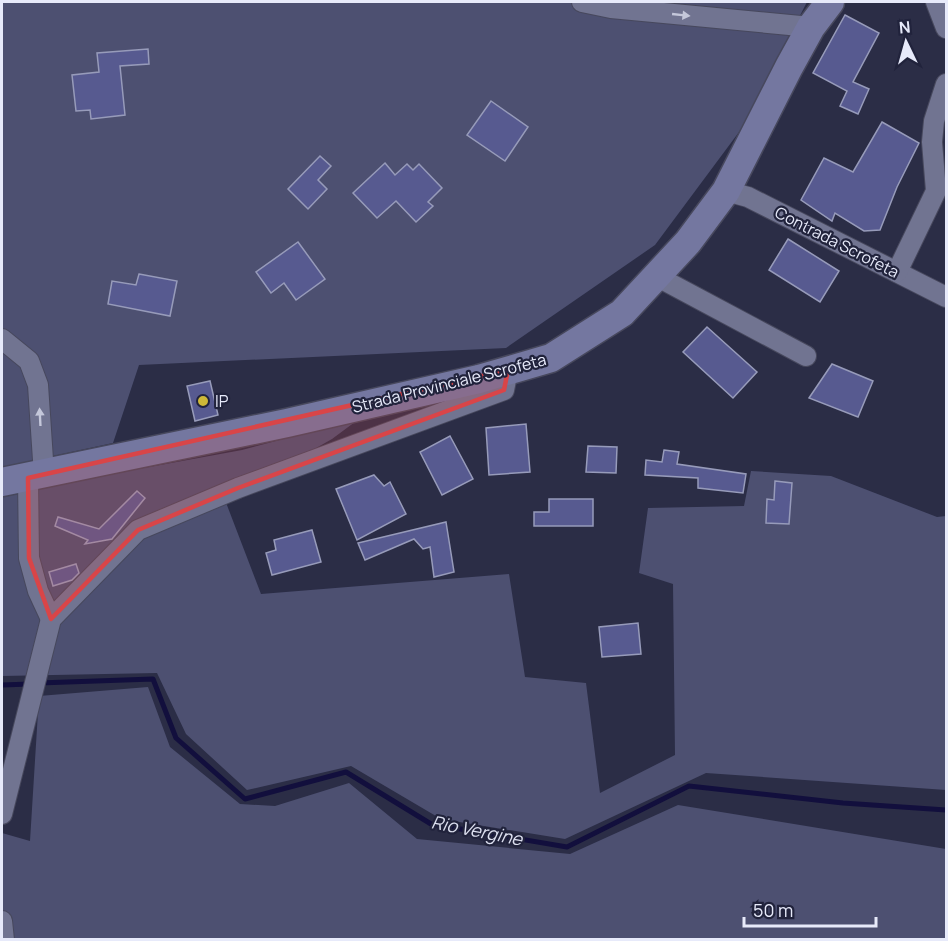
<svg xmlns="http://www.w3.org/2000/svg" width="948" height="941" font-family="Manrope,sans-serif">
	<style>
		.green { fill: #4d5071 }
		.lines { fill: none; stroke-linecap: round; stroke-linejoin: round }
		.stream { stroke: #120f3d; stroke-width: 5 }
		.building { fill: #575a90; stroke: #979bba; stroke-width: 1.5 }
		.street-casing { stroke: #47485d; stroke-width: 22 }
		.secondary-casing { stroke: #47485d; stroke-width: 31 }
		.street { stroke: #717491; stroke-width: 20 }
		.secondary { stroke: #7477a0; stroke-width: 28 }
		.oneway { fill: #c4c7da }
		.marked { fill: #d94548; fill-opacity: 0.2; stroke: #d94548; stroke-width: 4.5; stroke-linejoin: round }
		.poi-dot { fill: #ceb838; stroke: #21233c; stroke-width: 2 }
		.labels { text-anchor: middle; dominant-baseline: central; stroke-width: 4.5; stroke-linejoin: round; paint-order: stroke }
		.street-label { font-size: 16px; fill: #e7eafa; stroke: #21233c }
		.poi-label { font-size: 16px; fill: #e7eafa; stroke: #21233c; text-anchor: start }
		.water-label { font-size: 18px; font-style: italic; fill: #dde0f0; stroke: #21233c }
	</style>
	<rect width="100%" height="100%" fill="#2b2d46"/>
	<!-- green -->
	<g class="green">
		<polygon points="2,2 807,2 742,128 655,245 506,348 139,365 113,443 2,467"/>
		<polygon points="359,419 332,439 225,500 261,594 509,574 525,677 586,683 600,793 675,755 673,584 639,573 648,508 744,506 751,471 831,476 937,517 946,516 946,790 706,773 565,839 441,819 351,766 247,790 186,734 157,673 2,676 2,494 242,450"/>
		<polygon points="148,687 170,747 240,804 275,806 349,783 417,839 570,854 678,805 946,849 946,939 2,939 2,833 30,841 39,696"/>
	</g>
	<g class="lines">
		<!-- stream -->
		<g class="stream">
			<polyline points="39,683 153,679 176,738 245,799 346,772 431,824 567,847 689,786 843,803 946,810"/>
			<polyline points="2,685 30,684"/>
		</g>
	</g>
	<!-- building -->
	<g class="building">
		<polygon points="845,15 879,33 853,82 869,89 858,114 840,106 847,91 813,73"/>
		<polygon points="148,49 149,64 120,66 125,115 91,119 90,110 76,111 72,75 99,72 97,53"/>
		<polygon points="491,101 528,127 505,161 467,135"/>
		<polygon points="882,122 919,143 897,187 880,230 864,231 835,213 832,221 801,200 824,158 853,172"/>
		<polygon points="320,156 331,166 318,180 327,189 308,209 288,189"/>
		<polygon points="385,163 395,175 407,164 413,170 419,164 442,188 428,202 433,206 416,222 396,201 377,218 353,193"/>
		<polygon points="788,239 839,271 820,302 769,270"/>
		<polygon points="298,242 325,279 296,300 284,283 271,293 256,272"/>
		<polygon points="139,274 177,281 170,316 108,304 112,281 136,285"/>
		<polygon points="707,327 757,372 733,398 683,352"/>
		<polygon points="832,364 873,381 858,417 809,398"/>
		<polygon points="210,381 218,415 195,421 187,386"/>
		<polygon points="526,424 530,472 489,475 486,428"/>
		<polygon points="450,436 473,479 442,495 420,452"/>
		<polygon points="588,446 617,447 616,473 586,472"/>
		<polygon points="664,450 679,452 677,464 746,474 743,493 698,488 698,478 645,475 646,460 662,462"/>
		<polygon points="374,475 384,486 390,482 406,514 357,540 336,489"/>
		<polygon points="775,481 792,483 789,524 766,523 767,499 774,500"/>
		<polygon points="137,491 145,498 112,539 85,544 88,540 55,526 58,517 99,529"/>
		<polygon points="549,499 593,499 593,526 534,526 534,512 549,512"/>
		<polygon points="446,522 454,572 434,577 430,547 423,549 414,539 365,560 358,543"/>
		<polygon points="312,530 321,562 272,575 266,553 276,550 274,540"/>
		<polygon points="76,564 79,573 72,580 53,586 49,572"/>
		<polygon points="638,623 641,654 602,657 599,627"/>
	</g>
	<g class="lines">
		<defs>
			<g id="street">
				<polyline points="582,2 611,8 811,27"/>
				<polyline points="936,2 946,28"/>
				<polyline points="726,191 748,197 946,297"/>
				<polyline points="897,272 936,191 932,142 934,121 946,84"/>
				<polyline points="656,276 806,356"/>
				<polyline points="2,339 29,361 38,385 44,475"/>
				<polyline points="28,478 29,558 38,591 51,619"/>
				<polyline points="2,814 51,619 138,530 238,488 504,390 508,370"/>
				<polyline points="2,921 4,940"/>
			</g>
			<polyline id="secondary" points="2,482 287,423 479,379 551,358 622,313 688,242 726,191 789,67 811,27 830,2"/>
		</defs>
		<!-- street casing -->
		<use href="#street" class="street-casing"/>
		<!-- secondary casing -->
		<use href="#secondary" class="secondary-casing"/>
		<!-- street -->
		<use href="#street" class="street"/>
		<!-- secondary -->
		<use href="#secondary" class="secondary"/>
	</g>
	<!-- one-way arrows -->
	<defs><path id="oneway-solid" d="M-6-.8H1V-3.2L6.5 0L1 3.2V.8H-6Z" transform="scale(1.5)"/></defs>
	<g class="oneway">
		<use href="#oneway-solid" transform="translate(681 15) rotate(6)"/>
		<use href="#oneway-solid" transform="translate(40 417) rotate(-93)"/>
	</g>
	<!-- marked area -->
	<path class="marked" d="M508 370 504 390 238 488 138 530 51 619 29 558 28 478Z"/>
	<!-- markers -->
	<circle class="poi-dot" cx="203" cy="401" r="6"/>
	<g class="labels">
		<!-- street labels -->
		<g class="street-label">
			<text transform="translate(837 242) rotate(27)">Contrada Scrofeta</text>
			<text transform="translate(449 383) rotate(-14)">Strada Provinciale Scrofeta</text>
		</g>
		<!-- poi labels -->
		<g class="poi-label">
			<text x="215" y="401">IP</text>
		</g>
		<!-- water labels -->
		<g class="water-label">
			<text transform="translate(477 830) rotate(11)">Rio Vergine</text>
		</g>
	</g>
	<!-- border -->
	<rect width="948" height="941" fill="none" stroke="#e7eafa" stroke-width="6"/>
	<!-- north arrow -->
	<g transform="translate(906 42) rotate(355)" stroke="#21233c" stroke-width="4.5" paint-order="stroke">
	<path d="M0-4.5L10 22L0 15L-10 22Z" fill="#e7eafa"/>
	<text y="-9" font-size="16" font-weight="bold" text-anchor="middle" fill="#e7eafa">N</text>
	</g>
	<!-- scale -->
	<path d="M744 917v9h132v-9" fill="none" stroke="#e7eafa" stroke-width="3"/>
	<text x="753" y="917" font-size="18" fill="#e7eafa" stroke="#21233c" stroke-width="4.5" paint-order="stroke">50 m</text>
</svg>
